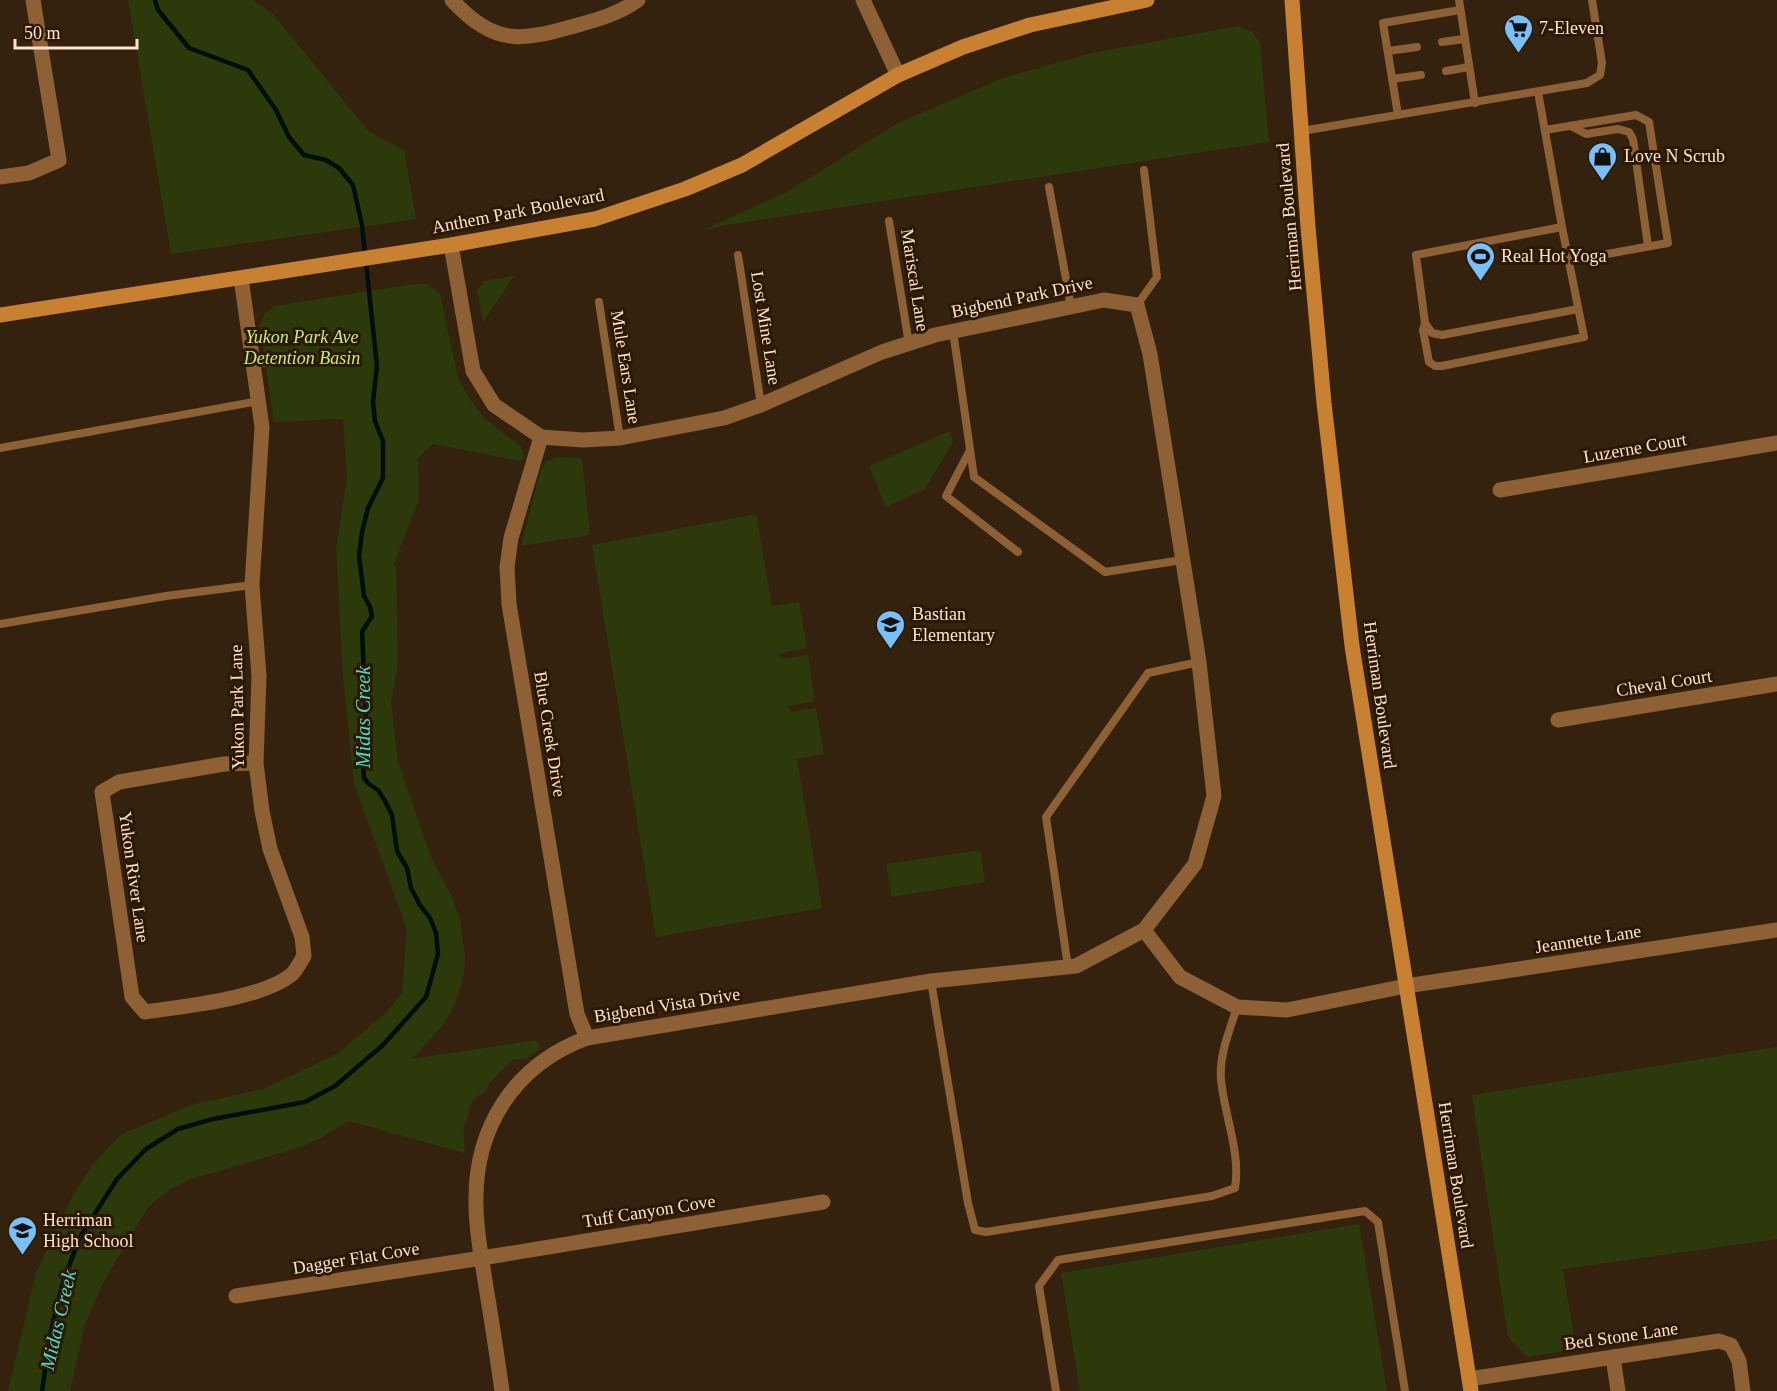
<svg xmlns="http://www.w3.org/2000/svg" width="1777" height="1391" font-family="Georgia,serif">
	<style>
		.green { fill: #2c390a }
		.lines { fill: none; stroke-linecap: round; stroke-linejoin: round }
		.stream { stroke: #010f0c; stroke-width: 4.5 }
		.service { stroke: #8d6135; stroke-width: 8 }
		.minor { stroke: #8d6135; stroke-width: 15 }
		.tertiary { stroke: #8d6135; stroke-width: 15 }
		.secondary { stroke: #c88133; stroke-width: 15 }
		.labels { text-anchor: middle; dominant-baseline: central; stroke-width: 6; stroke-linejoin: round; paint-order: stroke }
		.poi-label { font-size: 18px; fill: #fee3ca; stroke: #2b1805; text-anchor: start }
		.street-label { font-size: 18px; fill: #fee3ca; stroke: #2b1805 }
		.park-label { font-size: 18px; font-style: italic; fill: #c4ec73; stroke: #2b1805 }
		.water-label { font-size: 20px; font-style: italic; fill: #4edece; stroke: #2b1805 }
	</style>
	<rect width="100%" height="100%" fill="#35220e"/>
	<!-- green -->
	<g class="green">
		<polygon points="128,0 253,0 273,14 369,132 404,150 416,219 171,254"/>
		<polygon points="1238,26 1252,32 1260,42 1269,142 726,225 701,231 789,191 896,124 1003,78 1092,53"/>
		<polygon points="514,276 483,322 477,290 484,281"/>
		<path d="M414 284H427L440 294 458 378 470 399 484 418 521 447 524 456 521 461 433 444 417 459 419 480 418 502 394 564 396 567 398 662 391 703 398 761 430 855 452 897 460 920 465 957 464 974 454 1007 443 1025 412 1059 536 1040 541 1048 527 1058 513 1060 508 1063 489 1084 485 1092C470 1099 471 1105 467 1119 466 1125 464 1123 464 1129 463 1137 465 1145 464 1153L349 1121 317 1140 295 1149 191 1179 169 1190 149 1206 103 1283 85 1325 70 1391H8L36 1273 73 1195 92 1166 120 1135 191 1105 263 1089 337 1054 387 1012 402 993 407 929 354 784 343 676 336 549 347 477 343 419 274 422 260 325 265 313 275 306Z"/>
		<polygon points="950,431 953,442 925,489 886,507 869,466"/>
		<polygon points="558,457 582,458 590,535 521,546 541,469 547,461"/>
		<polygon points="756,514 772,606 799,602 807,648 780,653 781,659 808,655 815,701 789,706 790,712 816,708 824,754 797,759 822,908 656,937 592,545"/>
		<polygon points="980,850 985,882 892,897 886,864"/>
		<polygon points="1777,1047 1777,1239 1563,1269 1576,1349 1527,1357 1508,1337 1472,1095"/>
		<polygon points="1359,1224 1387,1391 1080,1391 1061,1273"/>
	</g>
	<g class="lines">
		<!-- stream -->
		<polyline class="stream" points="42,1391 51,1331 63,1282 80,1237 117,1179 146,1149 178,1129 213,1119 305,1102 335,1086 383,1045 426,997 438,954 436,933 430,918 420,905 411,888 407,868 397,851 392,815 385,801 378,790 369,784 364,778 362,749 367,740 362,632 372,616 370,607 364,596 359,556 362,532 368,508 383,478 383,441 375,421 373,402 377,366 362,225 353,185 339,168 326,160 304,155 289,137 276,110 248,70 189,48 158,10 155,0"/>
		<!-- service -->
		<g class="service">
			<polyline points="1459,0 1475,103"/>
			<polyline points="1442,42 1465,39"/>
			<polyline points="1388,51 1417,47"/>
			<polyline points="1446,71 1469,67"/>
			<polyline points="1392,79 1421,75"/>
			<polyline points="1538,92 1562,227 1416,255 1425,323 1423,330 1429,362 1435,366 1442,366 1584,337 1562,227"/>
			<polyline points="1398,115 1383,23 1460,10"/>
			<polyline points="1571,126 1586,134 1618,129 1629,132 1633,139 1648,246"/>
			<polyline points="1545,130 1636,115 1649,122 1668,243 1568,261"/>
			<polyline points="1302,131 1587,83 1600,75 1602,63 1592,0"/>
			<polyline points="1049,187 1071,306"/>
			<polyline points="889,221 909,344"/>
			<polyline points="738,255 761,405"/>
			<polyline points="599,302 620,438"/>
			<polyline points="1137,305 1157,277 1144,170"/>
			<polyline points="1425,323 1432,333 1442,335 1578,309"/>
			<polyline points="953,331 974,477 1105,572 1182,560"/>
			<polyline points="254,364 281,361"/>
			<polyline points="0,448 259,401"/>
			<polyline points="970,450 946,496 1018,552"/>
			<polyline points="0,624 166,596 252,585"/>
			<polyline points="1068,967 1046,817 1148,673 1199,662"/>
			<path d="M931 981 968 1203 975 1230 986 1232 1212 1196 1235 1188C1241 1152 1224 1115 1221 1079 1219 1054 1230 1030 1237 1007"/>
			<polyline points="1056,1391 1039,1286 1058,1260 1365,1211 1378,1222 1405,1391"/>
		</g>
		<!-- minor -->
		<g class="minor">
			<path d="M452 0C496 47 521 41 578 25 600 19 620 13 638 0"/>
			<polyline points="0,177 29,173 59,160 33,0"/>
			<path d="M451 245 473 371 494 405 541 437 583 440 620 438 724 418 761 405 882 352 935 335 1104 300 1137 305 1150 354 1199 662 1214 796 1195 864 1144 930 1076 966 931 981 587 1038C514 1065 474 1128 476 1205 476 1232 482 1260 486 1287 492 1322 497 1356 502 1391"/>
			<path d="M241 278 262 427 252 585 259 676 256 763 262 811 270 849 302 937 304 956C300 962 296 971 291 975 261 999 184 1006 145 1012L132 997 102 792 119 782 224 764 256 763"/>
			<polyline points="541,437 511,538 507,567 509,604 577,1014 587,1038"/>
			<polyline points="1500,490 1777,443"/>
			<polyline points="1558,720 1777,684"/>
			<polyline points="1144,930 1180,977 1237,1007 1287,1010 1406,986 1777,930"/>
			<polyline points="236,1296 482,1258 823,1202"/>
			<polyline points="1613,1357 1618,1391"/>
			<polyline points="1469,1379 1719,1341 1731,1345 1739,1361 1743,1391"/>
		</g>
		<!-- tertiary -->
		<polyline class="tertiary" points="863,0 898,75"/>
		<!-- secondary -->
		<g class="secondary">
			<polyline points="1292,0 1308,227 1324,403 1352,646 1471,1391"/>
			<polyline points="0,315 451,245 595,219 685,189 742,165 898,75 963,47 1030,25 1147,0"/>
		</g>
	</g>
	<!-- icons -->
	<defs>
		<symbol id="supermarket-pin" viewBox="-11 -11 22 30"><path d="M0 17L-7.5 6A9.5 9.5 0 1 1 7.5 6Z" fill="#79bff8" stroke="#2b1805"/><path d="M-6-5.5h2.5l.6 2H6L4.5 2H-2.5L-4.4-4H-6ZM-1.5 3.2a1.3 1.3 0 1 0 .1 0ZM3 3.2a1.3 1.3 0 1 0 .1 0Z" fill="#111"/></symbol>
		<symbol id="shop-pin" viewBox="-11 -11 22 30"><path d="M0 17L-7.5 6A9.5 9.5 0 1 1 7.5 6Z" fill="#79bff8" stroke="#2b1805"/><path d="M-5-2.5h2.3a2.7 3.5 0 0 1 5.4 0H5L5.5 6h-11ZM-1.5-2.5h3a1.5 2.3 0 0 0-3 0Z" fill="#111"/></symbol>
		<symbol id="stadium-pin" viewBox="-11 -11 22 30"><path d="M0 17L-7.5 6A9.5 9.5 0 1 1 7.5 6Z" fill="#79bff8" stroke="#2b1805"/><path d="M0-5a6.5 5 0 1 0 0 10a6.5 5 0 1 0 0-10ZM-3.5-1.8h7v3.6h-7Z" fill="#111"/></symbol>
		<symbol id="school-pin" viewBox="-11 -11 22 30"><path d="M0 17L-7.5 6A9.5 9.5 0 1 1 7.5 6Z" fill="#79bff8" stroke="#2b1805"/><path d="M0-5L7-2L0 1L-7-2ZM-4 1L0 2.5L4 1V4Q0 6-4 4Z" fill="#111"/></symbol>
	</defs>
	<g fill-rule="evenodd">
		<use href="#supermarket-pin" x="1502" y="12" width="33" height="45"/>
		<use href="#shop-pin" x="1586" y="140" width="33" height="45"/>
		<use href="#stadium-pin" x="1464" y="240" width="33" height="45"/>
		<use href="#school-pin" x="874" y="608" width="33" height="45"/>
		<use href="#school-pin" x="6" y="1214" width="33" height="45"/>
	</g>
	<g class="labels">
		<!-- poi labels -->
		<g class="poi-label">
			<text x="1539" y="28">7-Eleven</text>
			<text x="1624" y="156">Love N Scrub</text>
			<text x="1501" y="256">Real Hot Yoga</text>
			<text x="912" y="614">Bastian<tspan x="912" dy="21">Elementary</tspan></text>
			<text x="43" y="1220">Herriman<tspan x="43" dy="21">High School</tspan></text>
		</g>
		<!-- street labels -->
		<g class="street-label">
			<text transform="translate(518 211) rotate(-11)">Anthem Park Boulevard</text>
			<text transform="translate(1289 217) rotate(-95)">Herriman Boulevard</text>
			<text transform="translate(915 280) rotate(81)">Mariscal Lane</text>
			<text transform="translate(1022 297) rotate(-12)">Bigbend Park Drive</text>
			<text transform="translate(766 328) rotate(81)">Lost Mine Lane</text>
			<text transform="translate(626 367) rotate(81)">Mule Ears Lane</text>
			<text transform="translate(1635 448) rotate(-10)">Luzerne Court</text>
			<text transform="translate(1664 683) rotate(-9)">Cheval Court</text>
			<text transform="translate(1380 695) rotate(82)">Herriman Boulevard</text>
			<text transform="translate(237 707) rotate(-91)">Yukon Park Lane</text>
			<text transform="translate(550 734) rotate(81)">Blue Creek Drive</text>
			<text transform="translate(134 877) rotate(82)">Yukon River Lane</text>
			<text transform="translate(1588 939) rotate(-9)">Jeannette Lane</text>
			<text transform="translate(667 1005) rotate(-9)">Bigbend Vista Drive</text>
			<text transform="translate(1456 1175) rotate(81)">Herriman Boulevard</text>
			<text transform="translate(649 1211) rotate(-9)">Tuff Canyon Cove</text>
			<text transform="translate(356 1258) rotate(-9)">Dagger Flat Cove</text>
			<text transform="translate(1621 1336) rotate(-8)">Bed Stone Lane</text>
		</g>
		<!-- park labels -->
		<g class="park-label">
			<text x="302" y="337">Yukon Park Ave<tspan x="302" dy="21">Detention Basin</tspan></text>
		</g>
		<!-- water labels -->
		<g class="water-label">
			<text transform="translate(363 717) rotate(-90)">Midas Creek</text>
			<text transform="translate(58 1320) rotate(-77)">Midas Creek</text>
		</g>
	</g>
	<!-- scale -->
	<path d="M15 39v9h122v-9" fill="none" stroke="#fee3ca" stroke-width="3"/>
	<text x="24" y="39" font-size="18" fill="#fee3ca" stroke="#2b1805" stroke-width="4.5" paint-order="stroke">50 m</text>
</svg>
